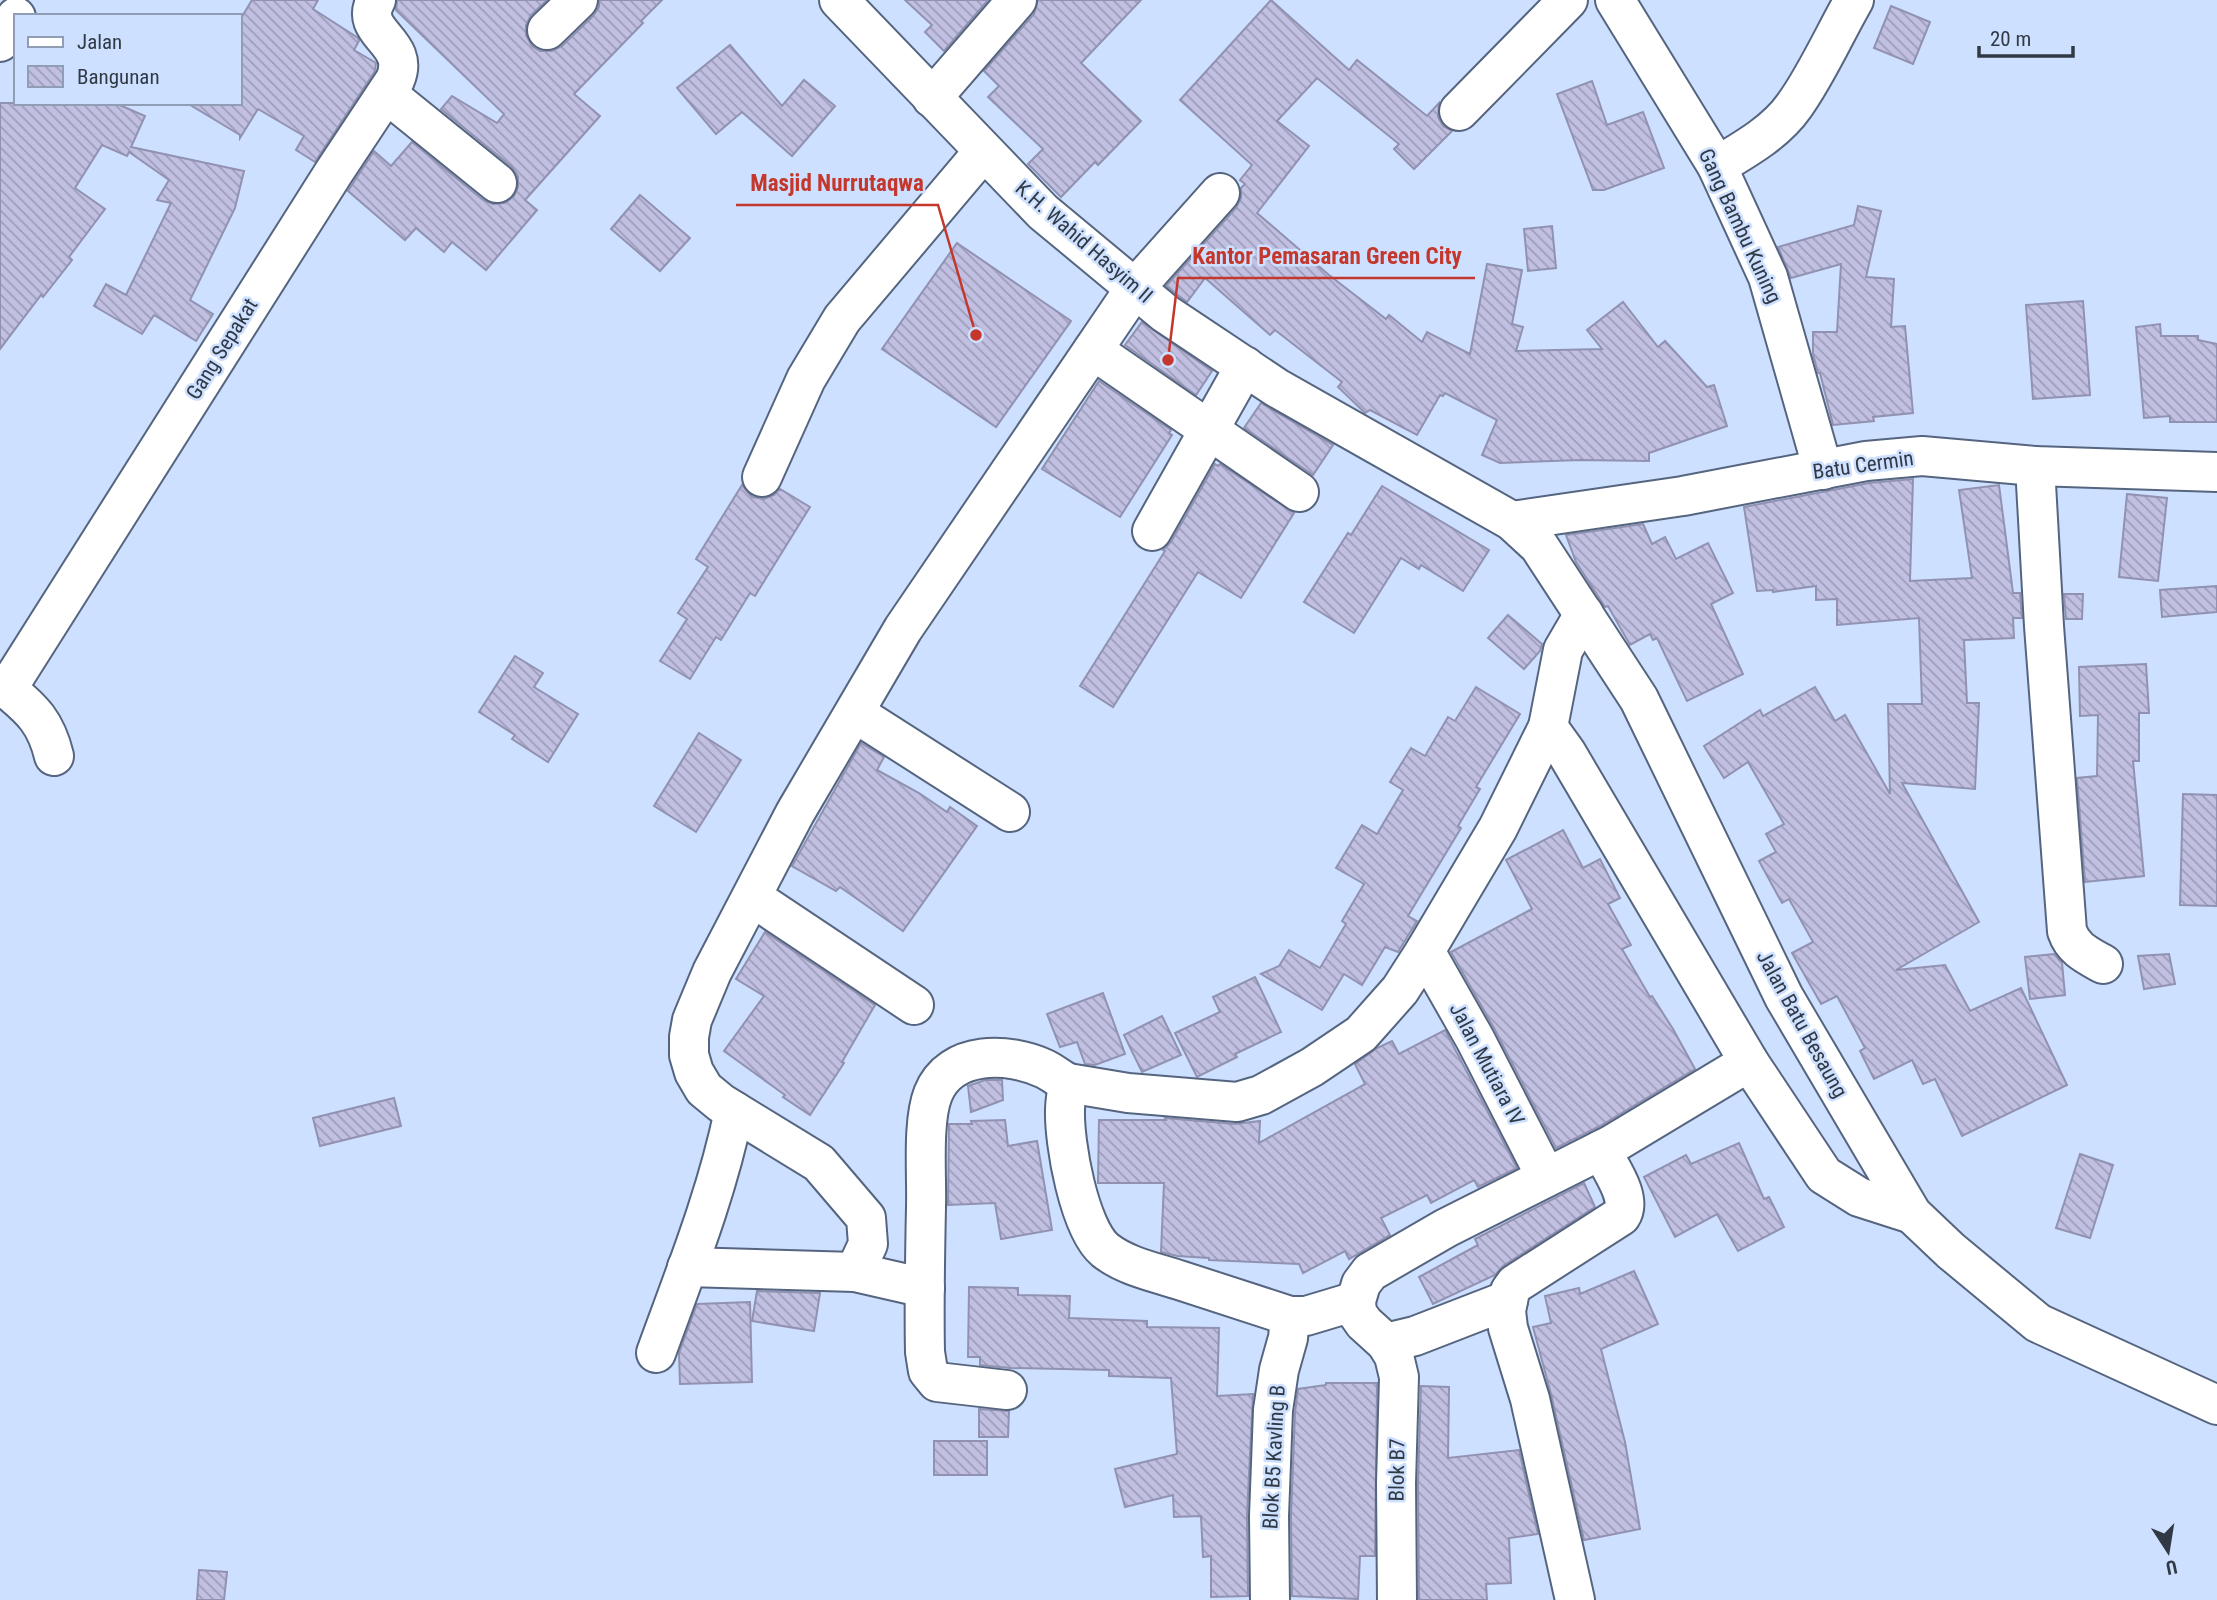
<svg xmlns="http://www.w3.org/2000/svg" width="2217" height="1600" font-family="'Roboto Condensed',sans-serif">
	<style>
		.building { fill: url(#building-back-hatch); stroke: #9191b1; stroke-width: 2 }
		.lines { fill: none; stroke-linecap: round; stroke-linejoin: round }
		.minor-casing { stroke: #55657f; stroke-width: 42 }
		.minor { stroke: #fff; stroke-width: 38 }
		.labels { text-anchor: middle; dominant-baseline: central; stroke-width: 5; stroke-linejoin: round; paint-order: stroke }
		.street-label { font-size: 21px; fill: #313945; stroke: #cde0ff }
		.leader { fill: none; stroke: #c4372c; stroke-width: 2.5 }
		.callout-dot { fill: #c4372c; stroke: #cde0ff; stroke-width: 2.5 }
		.callout-label { font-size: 23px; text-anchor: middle; font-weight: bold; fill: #c4372c; stroke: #cde0ff; stroke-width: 5; stroke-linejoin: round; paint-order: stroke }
	</style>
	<defs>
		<pattern id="building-back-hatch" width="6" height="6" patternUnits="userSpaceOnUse" patternTransform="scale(1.75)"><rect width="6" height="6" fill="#c1c0e2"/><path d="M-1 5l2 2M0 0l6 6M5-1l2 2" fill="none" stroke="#9d9db9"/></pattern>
	</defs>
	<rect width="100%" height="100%" fill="#cde0ff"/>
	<!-- building -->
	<g class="building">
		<polygon points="252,0 318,0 313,9 358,38 359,41 354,50 376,63 375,71 315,162 296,150 304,136 258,109 240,138 240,135 187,103 240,103 240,20"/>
		<polygon points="397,0 547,0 531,15 526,25 526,35 532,46 540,51 552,51 562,46 593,16 599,7 599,0 662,0 641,21 643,23 574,94 600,116 525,200 537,210 486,270 452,242 444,252 416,228 405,240 348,191 374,151 391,166 412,142 483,200 493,204 505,203 514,196 518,187 518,176 511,166 441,109 452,96 497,123 504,114 396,10"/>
		<polygon points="905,0 988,0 944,51 925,32 932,25"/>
		<polygon points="1038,0 1141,0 1081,63 1141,121 1098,165 1095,162 1061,197 1028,164 1043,149 988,97 999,86 984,71 1034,14"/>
		<polygon points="1271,0 1349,70 1357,60 1427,116 1439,103 1438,117 1443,126 1452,131 1414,169 1394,149 1399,144 1317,78 1277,121 1309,146 1257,213 1329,275 1386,319 1389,315 1422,342 1427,332 1470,354 1487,264 1522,270 1512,324 1523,327 1516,351 1602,349 1587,330 1623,302 1658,347 1665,341 1707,387 1714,385 1727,426 1649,453 1649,461 1580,460 1500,463 1482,455 1497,420 1445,393 1443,396 1440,395 1417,435 1370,410 1365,413 1338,387 1342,382 1275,330 1270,335 1205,278 1187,302 1166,286 1236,208 1241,198 1241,188 1245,184 1240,180 1252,165 1180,100"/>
		<polygon points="1891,6 1930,22 1913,64 1874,48"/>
		<polygon points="730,45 782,106 804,80 835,106 792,156 742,112 716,134 677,88"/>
		<polygon points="1592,81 1607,125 1643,112 1664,168 1604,190 1593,190 1557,94"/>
		<polygon points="0,103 115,103 145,116 131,147 244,171 235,208 190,300 213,314 196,341 154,315 142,334 94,306 106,284 126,295 171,203 157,200 169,180 129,152 127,156 102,145 75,188 105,209 69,257 72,260 43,297 41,295 0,349"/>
		<polygon points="640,195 690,238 660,271 611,229"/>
		<polygon points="1858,206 1881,211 1866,277 1894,279 1891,327 1905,326 1913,413 1873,417 1874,421 1833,425 1820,373 1818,373 1813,354 1813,332 1837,332 1841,264 1791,278 1778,247 1854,225"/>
		<polygon points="1552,226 1556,268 1528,271 1524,229"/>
		<polygon points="957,243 1071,321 996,427 882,349"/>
		<polygon points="2083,301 2090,395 2033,399 2026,305"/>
		<polygon points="1142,322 1212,371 1196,395 1125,345"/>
		<polygon points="2160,324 2161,336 2198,336 2198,340 2217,344 2217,422 2170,422 2170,416 2144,418 2136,327"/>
		<polygon points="1099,381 1171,430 1169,433 1172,435 1120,517 1042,469"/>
		<polygon points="1261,403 1333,445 1313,475 1244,428"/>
		<polygon points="1215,464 1218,466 1220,464 1294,513 1241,598 1198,572 1113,707 1080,686 1165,551 1163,550 1171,542"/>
		<polygon points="1913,479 1910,581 1972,578 1959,490 1999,485 2013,593 2020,593 2022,618 2013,618 2014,638 1964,640 1967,703 1979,703 1975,789 1902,783 1979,922 1896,970 1945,965 1970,1011 2021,988 2067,1085 1962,1136 1935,1079 1923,1084 1912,1060 1874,1079 1860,1051 1865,1048 1837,996 1821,1004 1792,953 1813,942 1789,899 1782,903 1759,861 1776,852 1766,834 1784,824 1748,762 1724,778 1704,746 1760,710 1763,716 1815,687 1835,721 1845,715 1890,794 1888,704 1922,704 1919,618 1837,625 1837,599 1816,600 1816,586 1773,592 1773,590 1757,591 1744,507 1869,483"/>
		<polygon points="742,485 752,497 764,499 774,495 780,489 810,507 755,596 750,593 721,640 716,637 690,679 660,661 687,619 678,613 708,567 696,559"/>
		<polygon points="1382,486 1489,550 1463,591 1421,565 1419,569 1401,558 1354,633 1304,602 1348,533 1351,535"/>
		<polygon points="2127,494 2167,498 2158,581 2119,577"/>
		<polygon points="1643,524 1652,544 1665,537 1676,559 1708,543 1733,593 1711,604 1743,674 1687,701 1657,638 1653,640 1650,634 1630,645 1608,606 1605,607 1576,562 1566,535"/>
		<polygon points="2217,586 2217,612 2162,617 2160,590"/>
		<polygon points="2064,594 2083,594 2082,619 2066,619"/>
		<polygon points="1508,615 1542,644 1540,651 1524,669 1488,638"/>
		<polygon points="515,656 543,673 534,687 578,714 548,762 512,739 515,735 479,712"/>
		<polygon points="2146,664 2149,713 2139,713 2139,761 2133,761 2144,876 2085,882 2077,778 2097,776 2098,715 2080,716 2079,667"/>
		<polygon points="1476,687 1520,714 1476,787 1480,789 1458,826 1461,828 1408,916 1417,921 1398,952 1385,947 1362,985 1344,974 1322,1010 1261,974 1279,966 1289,950 1320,968 1346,924 1342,921 1364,884 1336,868 1362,825 1377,834 1403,790 1390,782 1411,748 1425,756 1448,717 1455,721"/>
		<polygon points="699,733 741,760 696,832 654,806"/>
		<polygon points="861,743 884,757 877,770 919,793 947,812 950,807 977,826 903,931 840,887 836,891 792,866"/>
		<polygon points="2183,794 2217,795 2217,906 2180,905"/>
		<polygon points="1563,830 1583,868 1600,859 1620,898 1608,904 1631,945 1622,949 1650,997 1652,996 1673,1029 1695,1069 1600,1126 1556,1148 1494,1028 1451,952 1532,909 1506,860"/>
		<polygon points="765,932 875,1005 842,1062 844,1063 810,1115 783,1097 785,1095 724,1051 764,996 736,979"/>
		<polygon points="2054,954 2062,963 2065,995 2030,999 2025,957"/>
		<polygon points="2169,954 2175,984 2144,989 2138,956"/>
		<polygon points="1255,977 1281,1032 1235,1054 1237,1057 1197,1077 1175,1033 1220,1012 1213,997"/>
		<polygon points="1103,993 1125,1054 1095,1065 1085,1064 1077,1042 1060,1047 1047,1014"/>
		<polygon points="1162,1016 1181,1055 1142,1072 1124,1035"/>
		<polygon points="1445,1030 1517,1168 1478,1187 1474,1180 1431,1203 1427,1195 1381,1218 1390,1235 1349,1259 1345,1251 1303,1273 1299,1264 1209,1260 1209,1258 1177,1256 1161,1252 1164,1183 1098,1183 1099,1120 1166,1120 1165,1118 1235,1124 1260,1121 1259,1143 1365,1084 1355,1064 1377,1048 1392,1041 1399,1054"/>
		<polygon points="985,1080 1002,1080 1003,1100 971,1112 968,1086"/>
		<polygon points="394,1098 401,1126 320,1146 313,1118"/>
		<polygon points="1005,1120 1008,1146 1037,1141 1052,1230 1001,1239 995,1203 948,1205 949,1124 972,1124 971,1121"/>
		<polygon points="1739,1143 1764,1199 1769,1197 1784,1227 1738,1251 1717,1214 1675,1237 1644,1177 1686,1155 1691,1164"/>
		<polygon points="2080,1154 2113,1165 2090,1238 2056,1228"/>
		<polygon points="1584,1183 1595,1207 1503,1266 1495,1275 1433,1304 1419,1277 1478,1245 1475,1239"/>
		<polygon points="1634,1271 1658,1324 1601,1349 1625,1442 1640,1529 1584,1540 1551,1394 1533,1327 1551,1323 1545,1296 1579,1288 1580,1294"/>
		<polygon points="969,1287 1018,1288 1018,1295 1070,1296 1069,1318 1147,1321 1147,1327 1219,1328 1217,1396 1253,1394 1247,1515 1248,1596 1211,1597 1211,1556 1203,1557 1201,1516 1174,1517 1173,1495 1125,1507 1115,1469 1177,1454 1171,1378 1109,1376 1109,1370 1010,1368 980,1365 980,1357 968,1357"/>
		<polygon points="757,1291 820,1293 814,1331 752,1321"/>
		<polygon points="750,1302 752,1382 680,1384 679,1353 697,1304"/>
		<polygon points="1326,1383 1377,1383 1375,1556 1360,1556 1358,1599 1292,1596 1291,1516 1295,1412 1298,1389 1326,1385"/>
		<polygon points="1421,1386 1449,1387 1448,1458 1519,1450 1538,1534 1509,1538 1511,1583 1486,1584 1487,1600 1419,1600 1418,1483"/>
		<polygon points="979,1409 1009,1411 1008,1437 979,1437"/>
		<rect x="934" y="1441" width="53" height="34"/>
		<polygon points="199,1570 227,1572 224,1600 197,1600"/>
	</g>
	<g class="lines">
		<defs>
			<g id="minor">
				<polyline points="839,0 1043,212 1166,314 1277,388 1512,521 1539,546 1639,699 1784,997 1912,1214 1951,1251 2038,1323 2217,1405"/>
				<polyline points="1615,0 1717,166 1768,277 1823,470"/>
				<polyline points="547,30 578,0"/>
				<polyline points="0,42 16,17"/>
				<polyline points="387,94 497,183"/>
				<polyline points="932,98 1017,0"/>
				<polyline points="1459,111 1568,0"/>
				<path d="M1717 166C1744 150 1776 132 1794 106 1816 76 1835 33 1854 0"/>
				<polyline points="1093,350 1299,492"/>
				<path d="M2035 466 2044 626 2067 931C2073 949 2087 955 2103 964"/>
				<polyline points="762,477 806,379 842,319 983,152"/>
				<polyline points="1512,521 1683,496 1866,461 1922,456 2035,466 2217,472"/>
				<polyline points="1152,531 1245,366"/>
				<polyline points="1584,614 1563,650 1548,727 1566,752 1749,1062 1824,1175 1859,1197 1912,1214"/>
				<path d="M0 684 7 689 334 172 395 80C412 41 357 34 376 0"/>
				<path d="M7 689C33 710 46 723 54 756"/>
				<polyline points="855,713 1010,812"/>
				<polyline points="752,897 914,1005"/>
				<polyline points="1425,951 1475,1039 1546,1177"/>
				<polyline points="687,1267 855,1272 925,1288"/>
				<polyline points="855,1272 868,1244 866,1218 819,1163 721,1103 704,1089 694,1072 689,1055 689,1037 692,1020 712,972 795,813 903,629 1135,288 1220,193"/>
				<path d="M1356 1301 1306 1316H1290C1253 1304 1216 1292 1179 1280 1154 1272 1125 1266 1105 1250 1079 1228 1064 1143 1065 1110 1065 1101 1067 1092 1068 1083L1128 1093 1237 1102 1261 1095 1312 1067 1361 1034 1400 990 1425 951 1498 828 1548 727"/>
				<polyline points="1386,1343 1415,1336 1508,1300"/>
				<path d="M656 1353C685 1273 717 1194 734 1111"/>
				<path d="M1007 1390 937 1382 928 1371 925 1352C924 1304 925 1255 926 1207 927 1176 922 1122 933 1094 950 1050 1009 1052 1045 1069 1053 1073 1060 1079 1068 1083"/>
				<polyline points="1270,1600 1269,1516 1273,1410 1279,1370 1288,1338 1290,1316"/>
				<polyline points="1397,1600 1396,1483 1399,1377 1394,1356 1386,1343 1364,1323 1357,1313 1356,1301 1361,1284 1370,1272 1446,1228 1611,1145 1749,1062"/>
				<path d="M1575 1600 1530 1399 1508 1328 1506 1311 1510 1291 1515 1284 1621 1216C1633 1198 1610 1168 1601 1150"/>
			</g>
		</defs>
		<!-- minor casing -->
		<use href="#minor" class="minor-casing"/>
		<!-- minor -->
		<use href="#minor" class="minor"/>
	</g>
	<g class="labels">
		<!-- street labels -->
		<g class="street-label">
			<text transform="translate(1740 226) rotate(65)">Gang Bambu Kuning</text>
			<text transform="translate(1084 242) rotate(41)">K.H. Wahid Hasyim II</text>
			<text transform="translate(222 349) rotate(-58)">Gang Sepakat</text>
			<text transform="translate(1863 465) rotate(-8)">Batu Cermin</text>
			<text transform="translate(1802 1024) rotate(61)">Jalan Batu Besaung</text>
			<text transform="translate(1487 1064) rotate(62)">Jalan Mutiara IV</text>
			<text transform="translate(1274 1457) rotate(-87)">Blok B5 Kavling B</text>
			<text transform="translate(1397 1470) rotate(-89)">Blok B7</text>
		</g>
	</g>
	<!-- callouts -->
	<path class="leader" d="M976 335L938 205H736M1168 360L1178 278H1475"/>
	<g class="callout-dot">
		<circle cx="976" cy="335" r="7"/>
		<circle cx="1168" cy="360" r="7"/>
	</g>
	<g class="callout-label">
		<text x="837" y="191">Masjid Nurrutaqwa</text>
		<text x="1327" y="264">Kantor Pemasaran Green City</text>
	</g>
	<!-- legend -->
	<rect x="14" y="14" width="228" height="91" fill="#cde0ff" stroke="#8f9db5" stroke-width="2"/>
	<rect x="28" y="37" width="35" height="10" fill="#ffffff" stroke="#8f9db5" stroke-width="2"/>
	<text x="77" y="49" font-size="21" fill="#313945">Jalan</text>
	<rect x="28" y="66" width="35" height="21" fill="url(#building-back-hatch)" stroke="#8f9db5" stroke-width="2"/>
	<text x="77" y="84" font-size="21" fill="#313945">Bangunan</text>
	<!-- north arrow -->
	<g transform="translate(2168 1551) rotate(168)" stroke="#cde0ff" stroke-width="5" paint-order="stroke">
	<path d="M0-5L12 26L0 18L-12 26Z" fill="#313945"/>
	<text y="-10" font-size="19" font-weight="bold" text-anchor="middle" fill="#313945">U</text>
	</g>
	<!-- scale -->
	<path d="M1979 46v10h94v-10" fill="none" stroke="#313945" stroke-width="3.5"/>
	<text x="1990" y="46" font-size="21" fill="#313945" stroke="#cde0ff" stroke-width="5" paint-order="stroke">20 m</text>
</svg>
